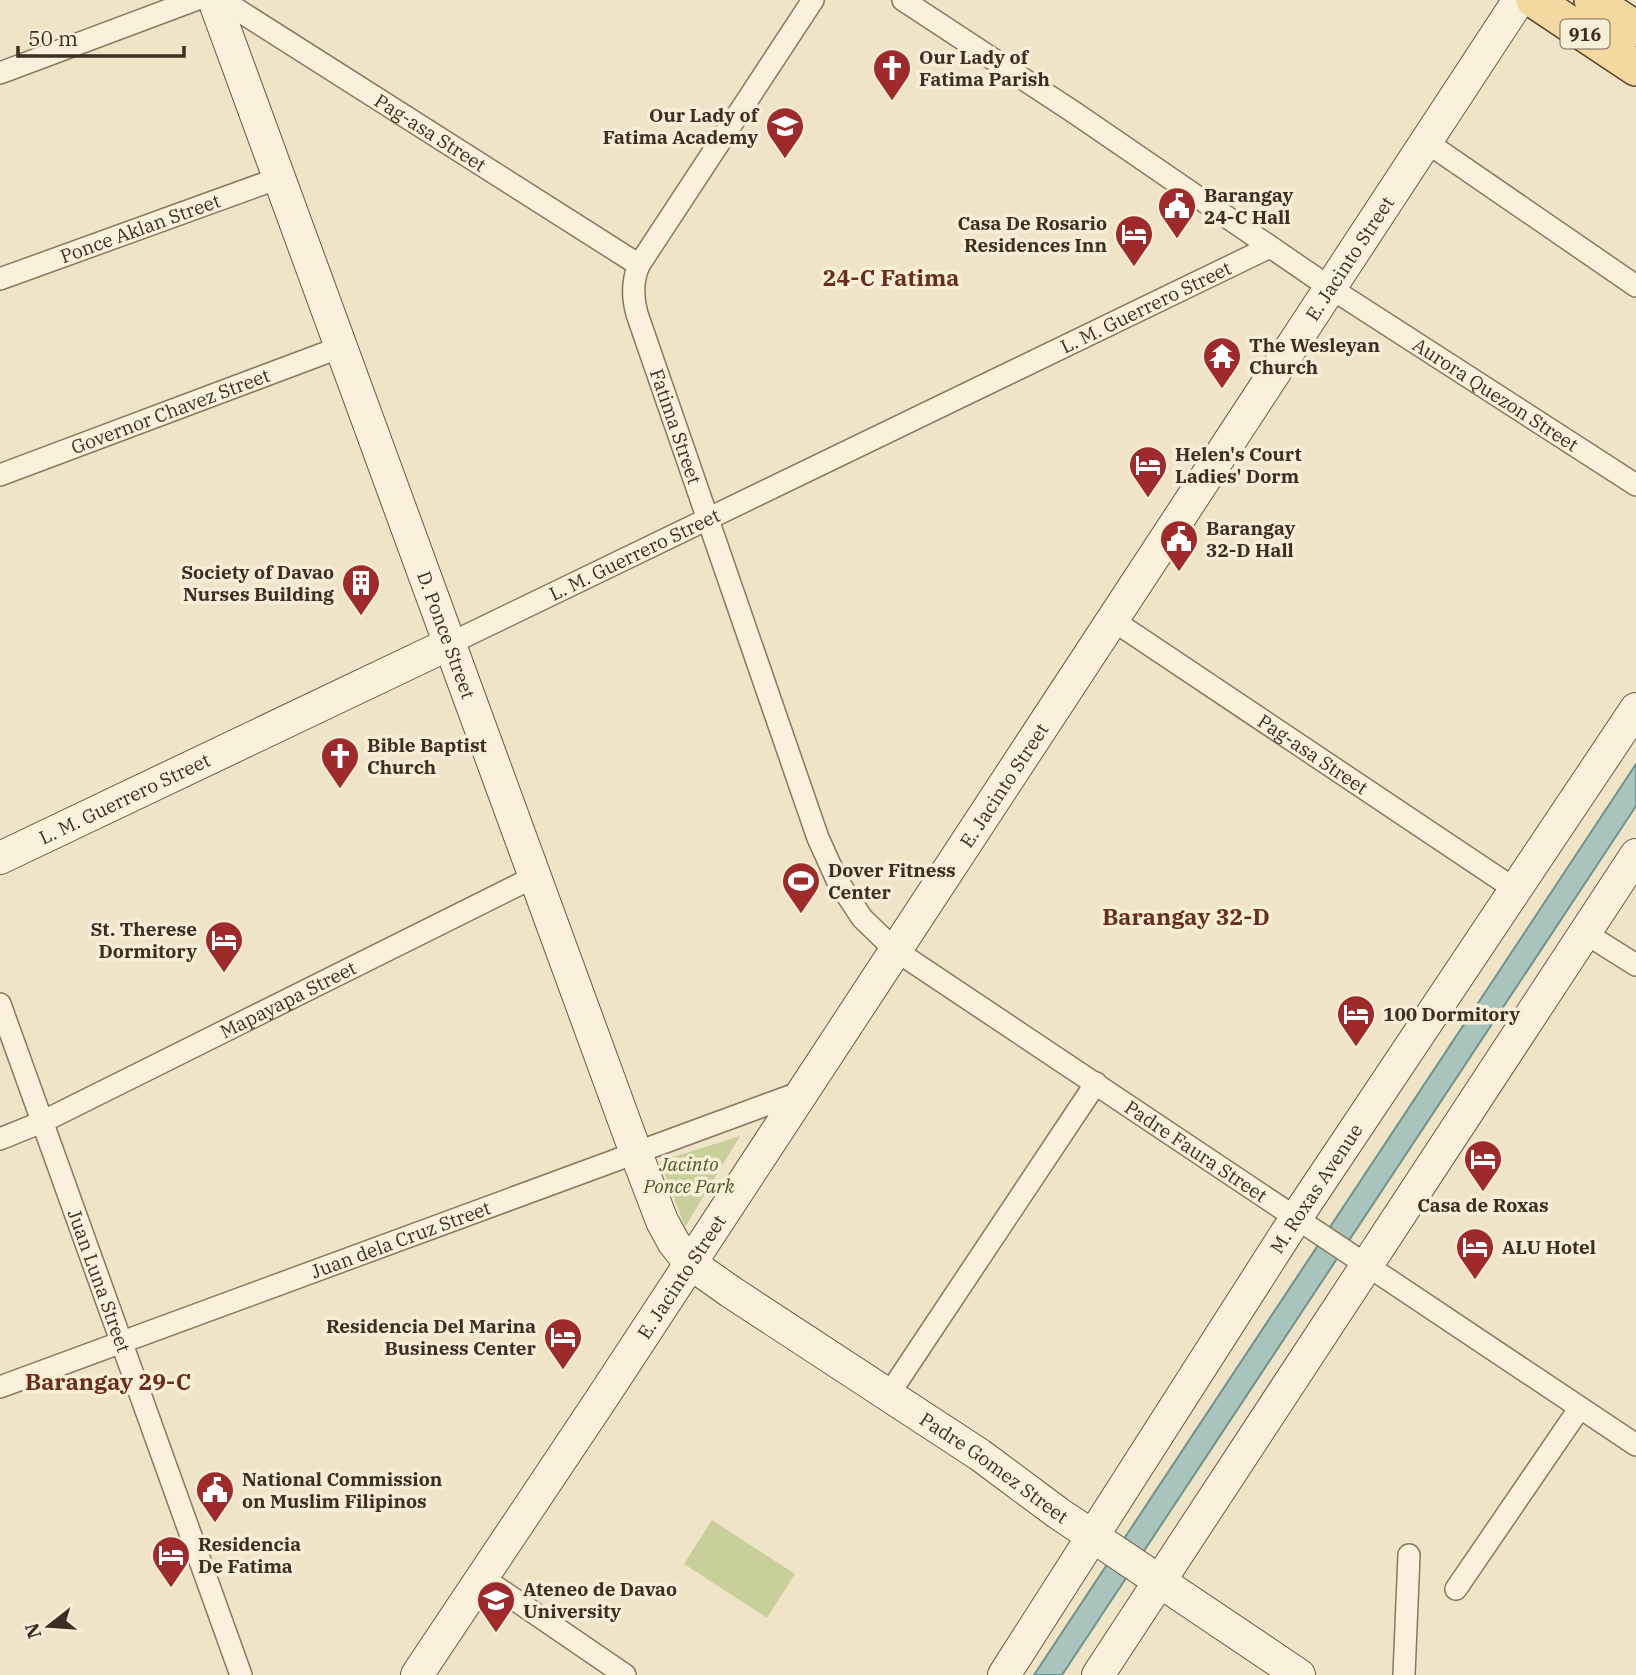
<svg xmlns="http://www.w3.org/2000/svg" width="1636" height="1675" font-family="'IBM Plex Serif',serif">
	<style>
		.green { fill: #c9cf9b }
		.water { fill: #a9c4bc; stroke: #6f938a; stroke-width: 2 }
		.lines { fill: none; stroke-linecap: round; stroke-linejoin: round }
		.street-casing { stroke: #8d765c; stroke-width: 24 }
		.secondary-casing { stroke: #6f573f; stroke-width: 34 }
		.primary-casing { stroke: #5b4430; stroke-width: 38 }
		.street { stroke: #faf1dc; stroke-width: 21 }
		.secondary { stroke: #faf1dc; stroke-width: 32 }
		.primary { stroke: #f3d9a0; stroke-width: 35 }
		.labels { text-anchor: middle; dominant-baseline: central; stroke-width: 7; stroke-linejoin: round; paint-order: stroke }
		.shield { fill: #f7eed8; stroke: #756857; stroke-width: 2 }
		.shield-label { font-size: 18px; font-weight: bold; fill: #3d2e20 }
		.poi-label { font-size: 19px; font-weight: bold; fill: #3d2e20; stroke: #f7eed8; text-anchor: start }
		.street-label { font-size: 19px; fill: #3d2e20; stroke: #f7eed8 }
		.park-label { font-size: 19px; font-style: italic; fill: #4d5a26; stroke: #f7eed8 }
		.quarter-label { font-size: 23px; font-weight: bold; fill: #6b2e1e; stroke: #f7eed8 }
	</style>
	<rect width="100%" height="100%" fill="#f0e4c8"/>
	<!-- green -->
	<g class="green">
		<polygon points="740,1136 685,1227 660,1161"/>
		<polygon points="712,1520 795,1574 767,1618 684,1564"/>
	</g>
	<!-- water -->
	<polygon class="water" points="1636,764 1636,806 1062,1675 1034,1675"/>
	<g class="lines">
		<defs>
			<g id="street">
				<path id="s1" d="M222 0 639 265"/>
				<path id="s2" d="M813 0 639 265C632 281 632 296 637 314L818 838 837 880 862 918 895 950 1636 1445"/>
				<path id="s3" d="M903 0 1075 113 1329 287 1636 485"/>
				<polyline points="0,73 195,0"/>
				<polyline points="1425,141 1636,286"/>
				<path id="s4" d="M0 279 279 178"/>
				<path id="s5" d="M0 475 341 347"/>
				<path id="s6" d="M1111 619 1516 890"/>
				<path id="s7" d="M449 644 1270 247"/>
				<polyline points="1585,933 1636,965"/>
				<path id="s8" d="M0 1004 241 1675"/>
				<path id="s9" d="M0 1139 42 1122 534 877"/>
				<path id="s10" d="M0 1387 801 1092"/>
				<polyline points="889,1394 1096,1083"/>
				<polyline points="483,1578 625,1675"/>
				<polyline points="1456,1589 1579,1409"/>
				<polyline points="1404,1675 1409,1555"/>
			</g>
			<g id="secondary">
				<path id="s11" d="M214 0 636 1153 662 1221 674 1243 690 1263 731 1292 980 1455 1058 1513 1299 1675"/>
				<path id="s12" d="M0 858 449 644"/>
				<path id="s13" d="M417 1675 604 1395 1519 0"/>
				<path id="s14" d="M1004 1675 1296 1218 1636 709"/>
				<polyline points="1098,1675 1636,855"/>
			</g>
			<g id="primary">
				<polyline points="1534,0 1636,68"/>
				<polyline points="1592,0 1636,29"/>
			</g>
		</defs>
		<!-- street casing -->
		<use href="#street" class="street-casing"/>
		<!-- secondary casing -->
		<use href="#secondary" class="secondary-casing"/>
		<!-- primary casing -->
		<use href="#primary" class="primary-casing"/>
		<!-- street -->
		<use href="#street" class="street"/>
		<!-- secondary -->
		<use href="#secondary" class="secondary"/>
		<!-- primary -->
		<use href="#primary" class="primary"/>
	</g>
	<!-- icons -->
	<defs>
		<symbol id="church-pin" viewBox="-11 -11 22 30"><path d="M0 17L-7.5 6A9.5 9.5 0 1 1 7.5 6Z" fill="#9e2a2b" stroke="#f7eed8"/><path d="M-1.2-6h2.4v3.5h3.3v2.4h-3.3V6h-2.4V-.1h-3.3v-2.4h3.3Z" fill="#fff"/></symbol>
		<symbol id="school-pin" viewBox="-11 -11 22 30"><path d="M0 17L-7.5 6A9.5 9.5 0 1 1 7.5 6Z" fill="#9e2a2b" stroke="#f7eed8"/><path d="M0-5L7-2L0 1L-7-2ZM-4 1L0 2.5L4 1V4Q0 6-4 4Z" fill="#fff"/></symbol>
		<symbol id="civic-pin" viewBox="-11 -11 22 30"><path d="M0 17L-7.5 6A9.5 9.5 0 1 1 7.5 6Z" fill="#9e2a2b" stroke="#f7eed8"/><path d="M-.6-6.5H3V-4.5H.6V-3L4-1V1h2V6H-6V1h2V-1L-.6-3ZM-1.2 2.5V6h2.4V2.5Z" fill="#fff"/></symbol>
		<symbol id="hotel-pin" viewBox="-11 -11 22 30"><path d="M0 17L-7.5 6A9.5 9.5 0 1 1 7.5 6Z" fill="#9e2a2b" stroke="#f7eed8"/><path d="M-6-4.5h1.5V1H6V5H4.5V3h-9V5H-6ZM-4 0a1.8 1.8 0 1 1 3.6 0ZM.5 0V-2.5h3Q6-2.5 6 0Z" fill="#fff"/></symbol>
		<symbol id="temple-pin" viewBox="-11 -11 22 30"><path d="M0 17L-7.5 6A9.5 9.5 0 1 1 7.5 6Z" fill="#9e2a2b" stroke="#f7eed8"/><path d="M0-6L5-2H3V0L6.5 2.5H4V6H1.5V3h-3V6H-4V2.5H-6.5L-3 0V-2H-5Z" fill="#fff"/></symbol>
		<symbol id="building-pin" viewBox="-11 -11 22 30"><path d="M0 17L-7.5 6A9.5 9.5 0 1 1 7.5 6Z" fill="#9e2a2b" stroke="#f7eed8"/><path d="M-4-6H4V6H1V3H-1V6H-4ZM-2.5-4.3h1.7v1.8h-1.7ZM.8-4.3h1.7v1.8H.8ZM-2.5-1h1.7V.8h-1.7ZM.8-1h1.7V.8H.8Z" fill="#fff"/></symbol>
		<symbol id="stadium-pin" viewBox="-11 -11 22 30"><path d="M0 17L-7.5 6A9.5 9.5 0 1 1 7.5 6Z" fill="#9e2a2b" stroke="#f7eed8"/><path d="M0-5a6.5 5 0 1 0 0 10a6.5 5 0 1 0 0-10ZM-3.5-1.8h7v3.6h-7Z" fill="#fff"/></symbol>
		<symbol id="university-pin" viewBox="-11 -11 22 30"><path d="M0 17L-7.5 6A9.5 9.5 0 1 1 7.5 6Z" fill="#9e2a2b" stroke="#f7eed8"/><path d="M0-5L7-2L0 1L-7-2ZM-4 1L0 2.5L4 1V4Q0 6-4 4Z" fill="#fff"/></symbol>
	</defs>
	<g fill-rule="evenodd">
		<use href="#church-pin" x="870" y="46" width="44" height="60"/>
		<use href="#school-pin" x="763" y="104" width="44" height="60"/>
		<use href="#civic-pin" x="1155" y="184" width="44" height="60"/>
		<use href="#hotel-pin" x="1112" y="212" width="44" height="60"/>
		<use href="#temple-pin" x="1200" y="334" width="44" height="60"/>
		<use href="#hotel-pin" x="1126" y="443" width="44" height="60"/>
		<use href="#civic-pin" x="1157" y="517" width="44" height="60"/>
		<use href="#building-pin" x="339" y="561" width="44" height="60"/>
		<use href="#church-pin" x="318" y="734" width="44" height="60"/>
		<use href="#stadium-pin" x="779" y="859" width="44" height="60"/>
		<use href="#hotel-pin" x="202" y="918" width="44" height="60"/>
		<use href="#hotel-pin" x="1334" y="992" width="44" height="60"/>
		<use href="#hotel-pin" x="1461" y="1137" width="44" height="60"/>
		<use href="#hotel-pin" x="1453" y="1225" width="44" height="60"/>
		<use href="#hotel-pin" x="541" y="1315" width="44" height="60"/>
		<use href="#civic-pin" x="193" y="1468" width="44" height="60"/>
		<use href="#hotel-pin" x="149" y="1533" width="44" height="60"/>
		<use href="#university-pin" x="474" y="1578" width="44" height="60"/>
	</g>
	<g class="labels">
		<!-- shield labels -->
		<rect class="shield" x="1560.5" y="19.5" width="49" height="29" rx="5"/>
		<g class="shield-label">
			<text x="1585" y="34">916</text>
		</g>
		<!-- poi labels -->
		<g class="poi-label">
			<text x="919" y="57">Our Lady of<tspan x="919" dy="22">Fatima Parish</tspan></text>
			<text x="758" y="115" text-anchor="end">Our Lady of<tspan x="758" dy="22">Fatima Academy</tspan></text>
			<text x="1204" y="195">Barangay<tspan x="1204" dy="22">24-C Hall</tspan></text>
			<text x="1107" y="223" text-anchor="end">Casa De Rosario<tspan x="1107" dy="22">Residences Inn</tspan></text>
			<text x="1249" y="345">The Wesleyan<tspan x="1249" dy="22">Church</tspan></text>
			<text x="1175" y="454">Helen's Court<tspan x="1175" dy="22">Ladies' Dorm</tspan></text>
			<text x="1206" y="528">Barangay<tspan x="1206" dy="22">32-D Hall</tspan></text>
			<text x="334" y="572" text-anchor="end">Society of Davao<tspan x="334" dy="22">Nurses Building</tspan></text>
			<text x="367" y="745">Bible Baptist<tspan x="367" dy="22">Church</tspan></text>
			<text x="828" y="870">Dover Fitness<tspan x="828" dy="22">Center</tspan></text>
			<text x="197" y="929" text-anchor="end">St. Therese<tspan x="197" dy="22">Dormitory</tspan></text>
			<text x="1383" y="1014">100 Dormitory</text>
			<text x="1483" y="1205" text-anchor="middle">Casa de Roxas</text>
			<text x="1502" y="1247">ALU Hotel</text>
			<text x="536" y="1326" text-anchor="end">Residencia Del Marina<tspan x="536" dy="22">Business Center</tspan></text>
			<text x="242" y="1479">National Commission<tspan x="242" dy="22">on Muslim Filipinos</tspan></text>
			<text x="198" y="1544">Residencia<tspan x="198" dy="22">De Fatima</tspan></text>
			<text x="523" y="1589">Ateneo de Davao<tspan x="523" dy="22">University</tspan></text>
		</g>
		<!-- street labels -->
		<g class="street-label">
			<text stroke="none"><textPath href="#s1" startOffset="247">Pag-asa Street</textPath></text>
			<text stroke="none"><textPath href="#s4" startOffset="149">Ponce Aklan Street</textPath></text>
			<text stroke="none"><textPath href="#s13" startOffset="1696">E. Jacinto Street</textPath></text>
			<text stroke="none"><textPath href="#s7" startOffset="774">L. M. Guerrero Street</textPath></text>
			<text stroke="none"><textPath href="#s3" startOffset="712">Aurora Quezon Street</textPath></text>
			<text stroke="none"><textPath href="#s5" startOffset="182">Governor Chavez Street</textPath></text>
			<text stroke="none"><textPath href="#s2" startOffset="486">Fatima Street</textPath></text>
			<text stroke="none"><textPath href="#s7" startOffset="206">L. M. Guerrero Street</textPath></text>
			<text stroke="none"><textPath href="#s11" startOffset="676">D. Ponce Street</textPath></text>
			<text stroke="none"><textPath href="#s6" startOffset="243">Pag-asa Street</textPath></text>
			<text stroke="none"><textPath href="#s13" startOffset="1066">E. Jacinto Street</textPath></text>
			<text stroke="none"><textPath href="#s12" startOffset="138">L. M. Guerrero Street</textPath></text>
			<text stroke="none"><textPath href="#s9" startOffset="320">Mapayapa Street</textPath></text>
			<text stroke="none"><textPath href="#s2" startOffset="1421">Padre Faura Street</textPath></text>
			<text stroke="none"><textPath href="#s14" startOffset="578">M. Roxas Avenue</textPath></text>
			<text stroke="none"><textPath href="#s10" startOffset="427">Juan dela Cruz Street</textPath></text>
			<text stroke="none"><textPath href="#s13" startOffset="478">E. Jacinto Street</textPath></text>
			<text stroke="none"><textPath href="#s8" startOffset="294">Juan Luna Street</textPath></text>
			<text stroke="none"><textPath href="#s11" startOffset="1718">Padre Gomez Street</textPath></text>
		</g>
		<!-- park labels -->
		<g class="park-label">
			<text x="689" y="1164">Jacinto<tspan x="689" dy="22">Ponce Park</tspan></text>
		</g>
		<!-- quarter labels -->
		<g class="quarter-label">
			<text x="891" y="277">24-C Fatima</text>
			<text x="1186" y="916">Barangay 32-D</text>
			<text x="108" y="1381">Barangay 29-C</text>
		</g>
	</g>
	<!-- north arrow -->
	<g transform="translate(49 1626) rotate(253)" stroke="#f7eed8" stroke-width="5" paint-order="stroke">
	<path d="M0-5L12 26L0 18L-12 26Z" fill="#3d2e20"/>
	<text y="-10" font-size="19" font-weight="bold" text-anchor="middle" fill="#3d2e20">N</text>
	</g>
	<!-- scale -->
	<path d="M18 46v10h166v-10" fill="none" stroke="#3d2e20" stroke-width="3.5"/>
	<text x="28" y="46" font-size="21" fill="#3d2e20" stroke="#f7eed8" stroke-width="5" paint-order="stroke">50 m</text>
</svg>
